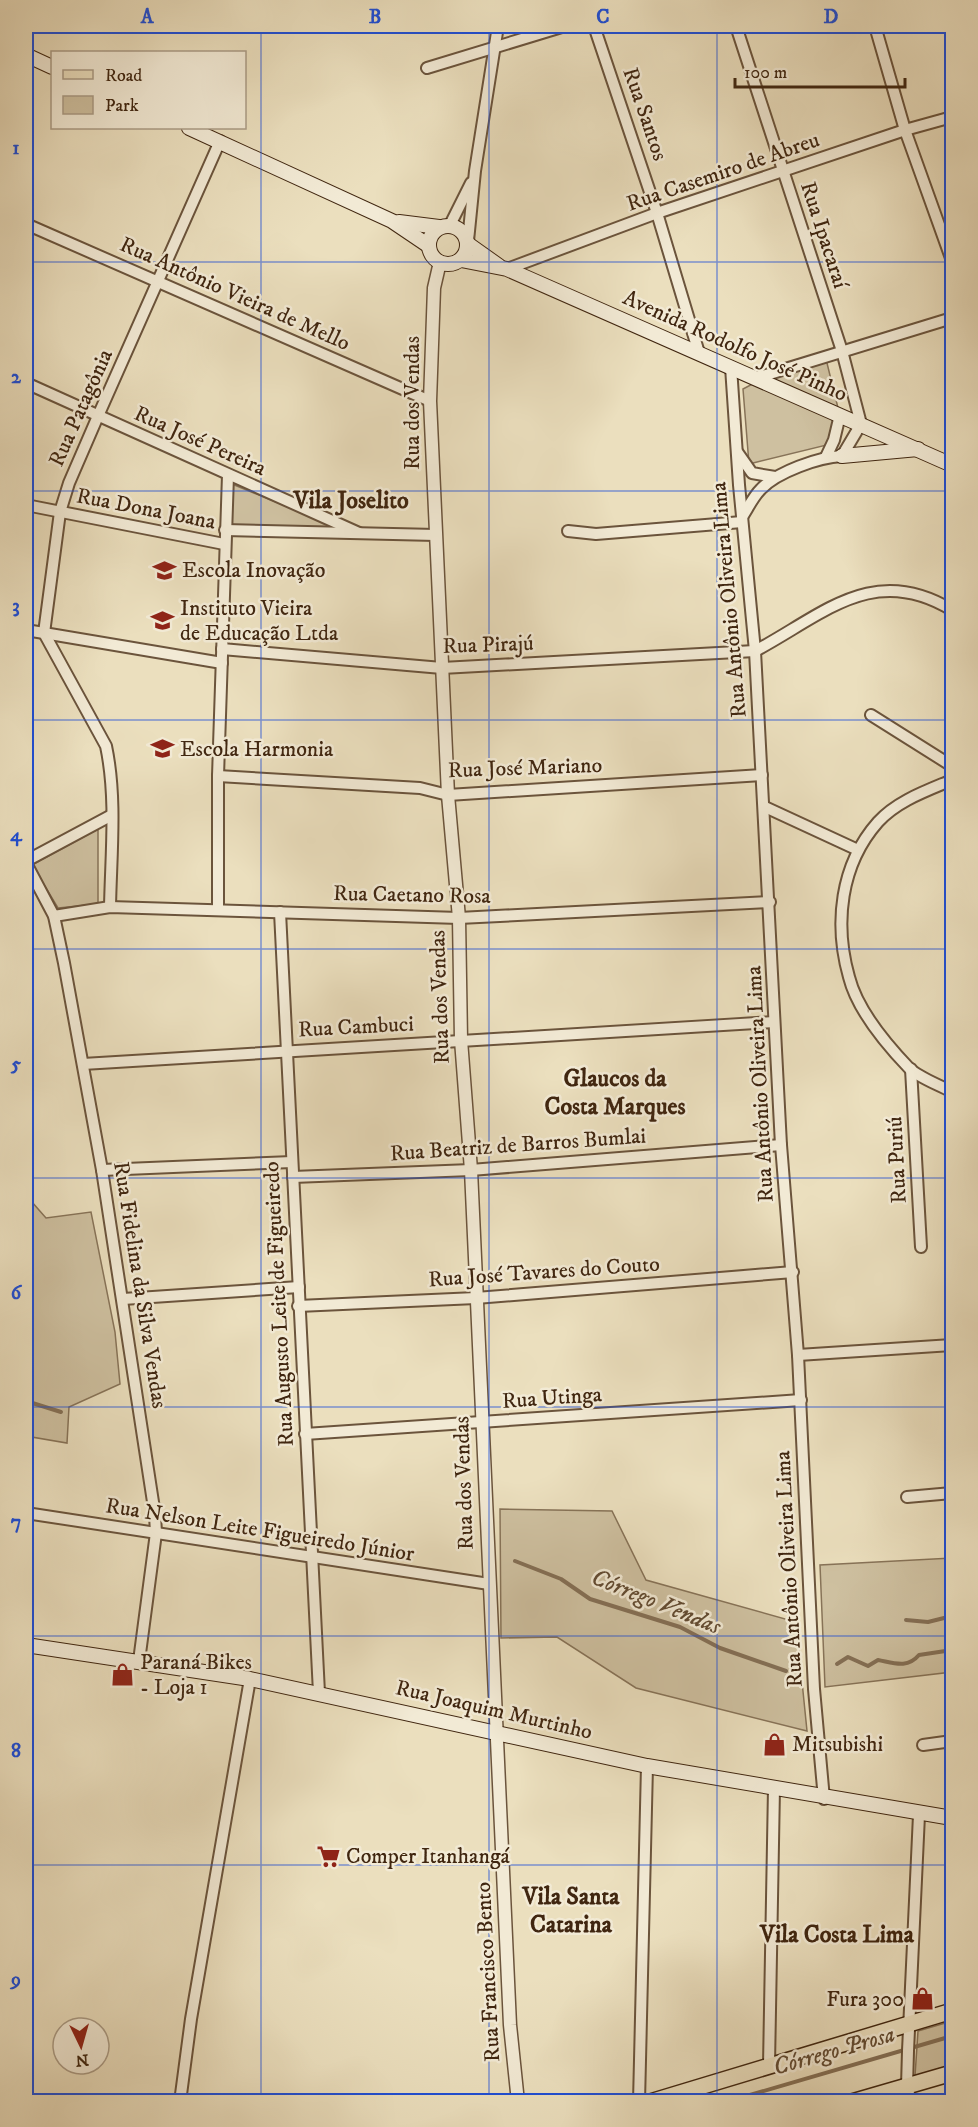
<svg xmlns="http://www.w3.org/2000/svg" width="978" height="2127" font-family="'IM FELL DW Pica',serif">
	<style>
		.green { fill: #cec0a0; stroke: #877358; stroke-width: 1.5 }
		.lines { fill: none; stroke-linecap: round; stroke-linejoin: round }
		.stream { stroke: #846f55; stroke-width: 4 }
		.minor-casing { stroke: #6b543c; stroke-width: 14 }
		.tertiary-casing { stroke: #6b543c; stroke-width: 15 }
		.secondary-casing { stroke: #402610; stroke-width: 16 }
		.primary-casing { stroke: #402610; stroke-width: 18 }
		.minor { stroke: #f2ead5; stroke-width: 10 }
		.tertiary { stroke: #f2ead5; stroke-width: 12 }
		.secondary { stroke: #f2ead5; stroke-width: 14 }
		.primary { stroke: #ebdfbe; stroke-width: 15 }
		.grid { fill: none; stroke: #1d4ed8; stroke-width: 1.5; stroke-opacity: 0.55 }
		.labels { text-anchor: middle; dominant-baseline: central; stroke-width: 5; stroke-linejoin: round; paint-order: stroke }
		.street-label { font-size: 22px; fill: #402610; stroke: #f2ead5 }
		.poi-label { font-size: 22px; fill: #402610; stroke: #f2ead5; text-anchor: start }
		.neighbourhood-label { font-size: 24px; font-weight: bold; fill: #402610; stroke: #f2ead5 }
		.water-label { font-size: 24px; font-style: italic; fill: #624b32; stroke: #f2ead5 }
		.neatline { fill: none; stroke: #1d4ed8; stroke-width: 2 }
		.grid-label { font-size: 20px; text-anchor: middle; font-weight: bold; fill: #1d4ed8 }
	</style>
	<rect width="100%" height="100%" fill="#ebdfbe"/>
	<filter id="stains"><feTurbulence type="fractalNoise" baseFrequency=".00333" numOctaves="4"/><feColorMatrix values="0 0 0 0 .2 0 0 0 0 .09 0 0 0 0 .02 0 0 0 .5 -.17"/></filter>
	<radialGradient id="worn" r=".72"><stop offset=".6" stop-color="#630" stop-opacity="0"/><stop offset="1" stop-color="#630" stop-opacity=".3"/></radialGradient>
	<!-- green -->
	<g class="green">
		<polygon points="826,359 839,412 831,444 749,464 743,389 764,378"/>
		<polygon points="232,484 342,529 228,525"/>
		<polygon points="98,829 98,904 58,908 32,865"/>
		<polygon points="26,1199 31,1201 46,1218 91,1212 115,1332 120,1384 69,1407 67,1443 26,1436"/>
		<polygon points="500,1509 612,1511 646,1580 796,1622 807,1731 636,1688 557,1637 501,1638"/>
		<polygon points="952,1558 952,1672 825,1687 820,1565"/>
		<polygon points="952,2021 952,2066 915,2076 918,2031"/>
	</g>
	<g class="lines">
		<!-- stream -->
		<g class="stream">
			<polyline points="26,1401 61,1412"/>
			<polyline points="515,1561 561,1579 590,1599 680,1627 720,1648 786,1671"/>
			<polyline points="906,1620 928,1622 952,1616"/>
			<path d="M837 1664 848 1657 868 1666 878 1660C894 1663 907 1669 919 1655L952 1650"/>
			<polyline points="726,2102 952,2036"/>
		</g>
		<defs>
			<g id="minor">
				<polyline points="594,26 657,213 699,353"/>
				<path d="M736 26 842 351 861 424 842 456C819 457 777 472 761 489 753 497 748 508 742 517"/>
				<polyline points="875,26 905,130 952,261"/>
				<polyline points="427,68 565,26"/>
				<polyline points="26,224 430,401"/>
				<polyline points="450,225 471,183"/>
				<polyline points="468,241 475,171 498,26"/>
				<polyline points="507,269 657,213 905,130 952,117"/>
				<polyline points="731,367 739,485 755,651 781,1145 798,1355 814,1689 824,1799"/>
				<polyline points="756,378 952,318"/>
				<polyline points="26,383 359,533"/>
				<polyline points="738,453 752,473 775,477"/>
				<polyline points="826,457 834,440 840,415"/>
				<polyline points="26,505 224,544"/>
				<polyline points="225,530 436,535"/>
				<polyline points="568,531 596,534 742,522"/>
				<polyline points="26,630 222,663"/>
				<path d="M222 649 442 668 755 651C823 615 873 562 952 610"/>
				<polyline points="871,715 952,766"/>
				<polyline points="218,776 420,788 448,795 762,775"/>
				<path d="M952 780C926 791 897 801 878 822 840 865 834 924 849 977 857 1009 886 1044 909 1068 919 1078 940 1085 952 1092"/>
				<polyline points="765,807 858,850"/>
				<polyline points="26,861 112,815"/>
				<polyline points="26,863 54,916 64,963 102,1170 155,1515 156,1533 139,1661"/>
				<path d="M110 907C111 854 117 798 106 746L44 633 60 512 69 483 98 416 220 141"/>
				<polyline points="218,909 218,776 228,475"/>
				<polyline points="280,912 319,1693"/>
				<polyline points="54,916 110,907 459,918 770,902"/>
				<polyline points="83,1064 774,1022"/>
				<polyline points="911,1069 921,1247"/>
				<polyline points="102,1170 292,1162"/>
				<polyline points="293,1177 471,1170 781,1145"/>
				<polyline points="123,1299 299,1287"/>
				<polyline points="298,1306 476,1298 793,1272"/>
				<polyline points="798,1355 952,1345"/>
				<polyline points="305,1434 801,1400"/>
				<polyline points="907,1497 952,1493"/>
				<polyline points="26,1513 489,1584"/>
				<polyline points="923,1745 952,1741"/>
				<polyline points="769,2065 774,1788"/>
				<polyline points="180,2102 191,2019 250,1679"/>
				<polyline points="639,2102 647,1766"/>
				<polyline points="911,2102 907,2086 908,2051 919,1815"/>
			</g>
			<polyline id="tertiary" points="440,262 434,288 430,401 448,795 459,918 461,1040 471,1170 510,2025 518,2102"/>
			<g id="secondary">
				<polyline points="26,55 52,67"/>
				<polyline points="189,128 392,221 429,246"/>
				<polyline points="399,222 439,227"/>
				<circle cx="448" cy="245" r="19"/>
				<polyline points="468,244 499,266"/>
				<polyline points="461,260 507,269 952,465"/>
				<polyline points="842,456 918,449"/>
				<polyline points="26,1645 250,1679 647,1766 952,1818"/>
			</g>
			<g id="primary">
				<polyline points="650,2102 952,2011"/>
				<polyline points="852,2102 952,2073"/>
			</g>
		</defs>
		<!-- minor casing -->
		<use href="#minor" class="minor-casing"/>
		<!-- tertiary casing -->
		<use href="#tertiary" class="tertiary-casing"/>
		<!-- secondary casing -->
		<use href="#secondary" class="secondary-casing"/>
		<!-- primary casing -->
		<use href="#primary" class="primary-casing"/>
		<!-- minor -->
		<use href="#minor" class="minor"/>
		<!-- tertiary -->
		<use href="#tertiary" class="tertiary"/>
		<!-- secondary -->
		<use href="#secondary" class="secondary"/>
		<!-- primary -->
		<use href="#primary" class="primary"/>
	</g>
	<!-- grid -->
	<path class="grid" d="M261 26V2102M489 26V2102M717 26V2102M26 262H952M26 491H952M26 720H952M26 949H952M26 1178H952M26 1407H952M26 1636H952M26 1865H952"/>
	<!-- icons -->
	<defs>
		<symbol id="school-bare" viewBox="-9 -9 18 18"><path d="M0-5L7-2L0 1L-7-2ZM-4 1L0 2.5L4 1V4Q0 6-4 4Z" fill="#8f2418" stroke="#f2ead5" stroke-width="2.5" paint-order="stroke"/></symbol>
		<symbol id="shop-bare" viewBox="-9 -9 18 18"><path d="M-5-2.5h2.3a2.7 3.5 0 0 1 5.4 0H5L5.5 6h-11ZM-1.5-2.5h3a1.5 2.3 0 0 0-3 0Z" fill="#8f2418" stroke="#f2ead5" stroke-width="2.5" paint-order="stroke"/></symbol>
		<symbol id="supermarket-bare" viewBox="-9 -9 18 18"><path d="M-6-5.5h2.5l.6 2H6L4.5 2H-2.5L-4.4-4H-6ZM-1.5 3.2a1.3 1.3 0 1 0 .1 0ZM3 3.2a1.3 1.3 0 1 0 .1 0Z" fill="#8f2418" stroke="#f2ead5" stroke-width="2.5" paint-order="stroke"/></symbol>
	</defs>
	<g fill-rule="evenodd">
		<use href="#school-bare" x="148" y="554" width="33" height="33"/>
		<use href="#school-bare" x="146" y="604" width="33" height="33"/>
		<use href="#school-bare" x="146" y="732" width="33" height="33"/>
		<use href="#shop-bare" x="106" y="1658" width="33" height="33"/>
		<use href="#shop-bare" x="758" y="1728" width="33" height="33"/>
		<use href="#supermarket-bare" x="312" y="1840" width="33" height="33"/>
		<use href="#shop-bare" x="906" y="1982" width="33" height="33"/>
	</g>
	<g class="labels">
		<!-- street labels -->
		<g class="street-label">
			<text transform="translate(645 114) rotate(71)">Rua Santos</text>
			<text transform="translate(723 172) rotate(-19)">Rua Casemiro de Abreu</text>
			<text transform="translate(824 235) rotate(72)">Rua Ipacaraí</text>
			<text transform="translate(235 294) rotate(24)">Rua Antônio Vieira de Mello</text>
			<text transform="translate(735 346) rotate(24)">Avenida Rodolfo José Pinho</text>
			<text transform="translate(412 403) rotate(-90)">Rua dos Vendas</text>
			<text transform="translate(81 408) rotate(-66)">Rua Patagônia</text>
			<text transform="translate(200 441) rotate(24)">Rua José Pereira</text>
			<text transform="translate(146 509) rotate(11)">Rua Dona Joana</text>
			<text transform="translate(729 600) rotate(-95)">Rua Antônio Oliveira Lima</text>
			<text transform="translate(488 645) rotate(-2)">Rua Pirajú</text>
			<text transform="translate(525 768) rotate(-2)">Rua José Mariano</text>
			<text transform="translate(412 895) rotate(1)">Rua Caetano Rosa</text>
			<text transform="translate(440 997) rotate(-92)">Rua dos Vendas</text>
			<text transform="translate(356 1027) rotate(-3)">Rua Cambuci</text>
			<text transform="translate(760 1084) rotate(-93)">Rua Antônio Oliveira Lima</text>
			<text transform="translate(518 1145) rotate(-4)">Rua Beatriz de Barros Bumlai</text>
			<text transform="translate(897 1160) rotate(-93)">Rua Puriú</text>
			<text transform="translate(544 1272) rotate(-4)">Rua José Tavares do Couto</text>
			<text transform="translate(140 1285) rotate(81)">Rua Fidelina da Silva Vendas</text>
			<text transform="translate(279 1304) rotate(-93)">Rua Augusto Leite de Figueiredo</text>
			<text transform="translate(552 1398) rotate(-4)">Rua Utinga</text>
			<text transform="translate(464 1483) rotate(-92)">Rua dos Vendas</text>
			<text transform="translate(260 1530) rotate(9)">Rua Nelson Leite Figueiredo Júnior</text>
			<text transform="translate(789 1569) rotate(-93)">Rua Antônio Oliveira Lima</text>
			<text transform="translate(494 1710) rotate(13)">Rua Joaquim Murtinho</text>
			<text transform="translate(488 1972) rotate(-93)">Rua Francisco Bento</text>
		</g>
		<!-- poi labels -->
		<g class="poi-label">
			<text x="182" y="570">Escola Inovação</text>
			<text x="180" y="608">Instituto Vieira<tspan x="180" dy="25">de Educação Ltda</tspan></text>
			<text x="180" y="749">Escola Harmonia</text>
			<text x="140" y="1662">Paraná Bikes<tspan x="140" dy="25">- Loja 1</tspan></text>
			<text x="792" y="1744">Mitsubishi</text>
			<text x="346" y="1856">Comper Itanhangá</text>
			<text x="904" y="1999" text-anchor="end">Fura 300</text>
		</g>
		<!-- neighbourhood labels -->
		<g class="neighbourhood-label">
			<text x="351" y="501">Vila Joselito</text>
			<text x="615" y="1079">Glaucos da<tspan x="615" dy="28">Costa Marques</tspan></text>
			<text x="571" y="1897">Vila Santa<tspan x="571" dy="28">Catarina</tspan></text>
			<text x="837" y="1935">Vila Costa Lima</text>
		</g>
		<!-- water labels -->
		<g class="water-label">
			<text transform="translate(656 1602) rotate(22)">Córrego Vendas</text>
			<text transform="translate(834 2051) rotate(-16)">Córrego Prosa</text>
		</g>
	</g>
	<!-- margin -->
	<rect width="978" height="2127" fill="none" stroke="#ebdfbe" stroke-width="66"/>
	<!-- legend -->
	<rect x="51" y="51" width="195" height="78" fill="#f2ead5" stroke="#ab9c86" stroke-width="1.5"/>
	<rect x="63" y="70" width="30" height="9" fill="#ebdfbe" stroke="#ab9c86" stroke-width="1.5"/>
	<text x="105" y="81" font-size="18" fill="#402610">Road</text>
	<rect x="63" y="96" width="30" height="18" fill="#cec0a0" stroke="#ab9c86" stroke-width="1.5"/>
	<text x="105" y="111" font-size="18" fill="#402610">Park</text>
	<!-- north arrow -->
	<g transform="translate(81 2046) rotate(175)"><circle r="28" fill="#f2ead5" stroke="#ab9c86" stroke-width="1.5"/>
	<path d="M0-4.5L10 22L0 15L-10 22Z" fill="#8f2418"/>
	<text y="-9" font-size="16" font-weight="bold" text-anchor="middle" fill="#402610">N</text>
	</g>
	<!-- scale -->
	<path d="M735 78v9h170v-9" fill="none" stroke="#402610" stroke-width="3"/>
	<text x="744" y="78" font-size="18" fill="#402610" stroke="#f2ead5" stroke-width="4.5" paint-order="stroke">100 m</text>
	<rect x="33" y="33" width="912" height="2061" class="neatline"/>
	<g class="grid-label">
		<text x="147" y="23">A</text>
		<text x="375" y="23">B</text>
		<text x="603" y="23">C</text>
		<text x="831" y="23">D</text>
		<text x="16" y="154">1</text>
		<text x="16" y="383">2</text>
		<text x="16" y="612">3</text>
		<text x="16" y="841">4</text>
		<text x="16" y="1070">5</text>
		<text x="16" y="1299">6</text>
		<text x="16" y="1528">7</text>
		<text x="16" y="1757">8</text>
		<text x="16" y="1986">9</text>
	</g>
	<rect width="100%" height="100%" filter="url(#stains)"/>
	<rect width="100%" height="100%" fill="url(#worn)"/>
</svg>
